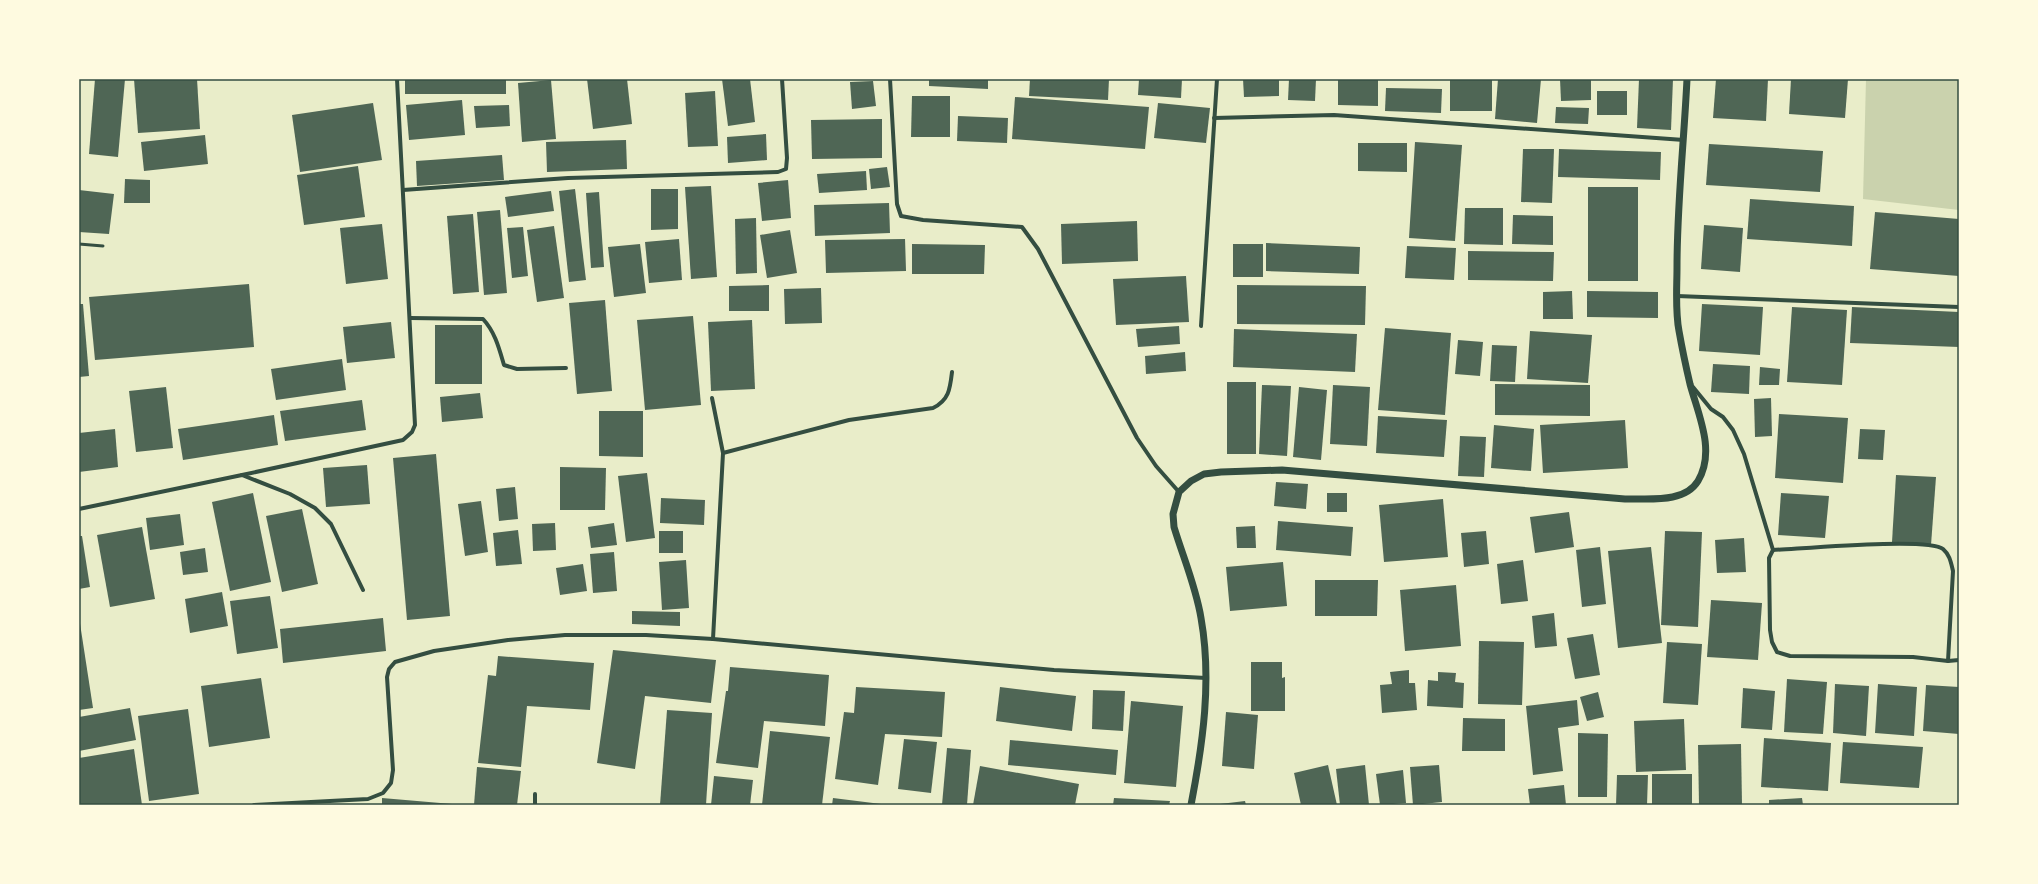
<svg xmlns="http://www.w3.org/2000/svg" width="2038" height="884" font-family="Ubuntu,sans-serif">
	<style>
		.green { fill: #cad2ad }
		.building { fill: #4f6655 }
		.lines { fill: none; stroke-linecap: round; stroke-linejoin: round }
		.service { stroke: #344e41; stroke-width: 3 }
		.minor { stroke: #344e41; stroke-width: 4 }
		.tertiary { stroke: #344e41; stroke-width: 7 }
		.neatline { fill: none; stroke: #344e41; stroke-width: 1.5 }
	</style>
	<rect width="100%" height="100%" fill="#e9edc9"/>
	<!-- green -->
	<polygon class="green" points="1866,79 1959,79 1959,210 1863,199"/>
	<!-- building -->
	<g class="building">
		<polygon points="95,79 125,79 118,157 89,154"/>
		<polygon points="134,79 197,79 200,129 138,133"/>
		<rect x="405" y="79" width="101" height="15"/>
		<polygon points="587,79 627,79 632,124 593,129"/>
		<polygon points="722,79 750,79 755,122 728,126"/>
		<polygon points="929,79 988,79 988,89 929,86"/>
		<polygon points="1030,79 1109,79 1108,100 1029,96"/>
		<polygon points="1139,79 1182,79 1181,98 1138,95"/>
		<polygon points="1243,79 1279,79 1279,96 1244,97"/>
		<polygon points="1289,79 1316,79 1315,101 1288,100"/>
		<polygon points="1338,79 1378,79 1378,106 1338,105"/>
		<rect x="1450" y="79" width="42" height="32"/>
		<polygon points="1498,79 1541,79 1537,123 1495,119"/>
		<polygon points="1560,79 1591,79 1591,100 1561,101"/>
		<polygon points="1639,79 1673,79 1671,130 1637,128"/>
		<polygon points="1716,79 1768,79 1766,121 1713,118"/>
		<polygon points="1791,79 1848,79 1845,118 1789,114"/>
		<polygon points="551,80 556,139 522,142 518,83"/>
		<polygon points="873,81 876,106 852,109 850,82"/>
		<polygon points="1386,88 1442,89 1441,113 1385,111"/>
		<polygon points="715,91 718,146 688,147 685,93"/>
		<rect x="1597" y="91" width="30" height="24"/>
		<polygon points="912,96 950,96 950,137 911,137"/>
		<polygon points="1015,97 1149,107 1145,149 1012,139"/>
		<polygon points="462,100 465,135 409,140 406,105"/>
		<polygon points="373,103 382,160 300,172 292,115"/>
		<polygon points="1158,103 1210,108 1206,143 1154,138"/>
		<polygon points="509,105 510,126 476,128 474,106"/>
		<polygon points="1556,107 1589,108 1588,124 1555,123"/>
		<polygon points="958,116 1008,118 1007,143 957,141"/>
		<polygon points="882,119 882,158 812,159 811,120"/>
		<polygon points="766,134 767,160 728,163 727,137"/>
		<polygon points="205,135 208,164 144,171 141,142"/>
		<polygon points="626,140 627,169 547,172 546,142"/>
		<polygon points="1415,142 1462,145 1455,241 1409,238"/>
		<polygon points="1358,143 1407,143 1407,172 1358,171"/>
		<polygon points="1709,144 1823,151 1820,192 1706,185"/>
		<polygon points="1523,149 1554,149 1552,203 1521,202"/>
		<polygon points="1559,149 1661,152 1660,180 1558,177"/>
		<polygon points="502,155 504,180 417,186 416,161"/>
		<polygon points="358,166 365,217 304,225 297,175"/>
		<polygon points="887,167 890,187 871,189 869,169"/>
		<polygon points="866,171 867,190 819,193 817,174"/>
		<polygon points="125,179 150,180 150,203 124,203"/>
		<polygon points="788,180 791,218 762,221 758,183"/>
		<polygon points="711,186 717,277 691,279 685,187"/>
		<rect x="1588" y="187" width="50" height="94"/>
		<polygon points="575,189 586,280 569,282 559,191"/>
		<polygon points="651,189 678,189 678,229 651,230"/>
		<polygon points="79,190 114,194 109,234 79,232"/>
		<polygon points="551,191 554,211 508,217 505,197"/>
		<polygon points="599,192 604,267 591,268 586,193"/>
		<polygon points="1750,199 1854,206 1852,246 1747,239"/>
		<polygon points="889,203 890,233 815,236 814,205"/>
		<polygon points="1465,208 1503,208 1503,245 1464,244"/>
		<polygon points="500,210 507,293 484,295 477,212"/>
		<polygon points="1875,212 1959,219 1959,276 1870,269"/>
		<polygon points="473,214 479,292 453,294 447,216"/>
		<polygon points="1513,215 1553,216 1553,245 1512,244"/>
		<polygon points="756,218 757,273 736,274 735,219"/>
		<polygon points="1137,221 1138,261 1062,264 1061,224"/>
		<polygon points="382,224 388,279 346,284 340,228"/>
		<polygon points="1704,225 1743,228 1740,272 1701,269"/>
		<polygon points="554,226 564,298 537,302 527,230"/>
		<polygon points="523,227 528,276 512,278 507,228"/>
		<polygon points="790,230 797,273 767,278 760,235"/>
		<polygon points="679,239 682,280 649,283 645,242"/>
		<polygon points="905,239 906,271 826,273 825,240"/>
		<polygon points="1266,243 1360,247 1359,274 1266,271"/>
		<polygon points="640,244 646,293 614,297 608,247"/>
		<polygon points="912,244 985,245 984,274 912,274"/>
		<rect x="1233" y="244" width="30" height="33"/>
		<polygon points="1407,246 1456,248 1454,280 1405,278"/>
		<polygon points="1468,251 1554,252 1553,281 1468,280"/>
		<polygon points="1186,276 1189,322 1116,325 1113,279"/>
		<polygon points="249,284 254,347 95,360 89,297"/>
		<polygon points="769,285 769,311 729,311 729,286"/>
		<polygon points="1237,285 1366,286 1365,325 1237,324"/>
		<polygon points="821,288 822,323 785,324 784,289"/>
		<polygon points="1572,291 1573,319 1543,319 1543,292"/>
		<polygon points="1587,291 1658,292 1658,318 1587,317"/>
		<polygon points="605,300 612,391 577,394 569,303"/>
		<polygon points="79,304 83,304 89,376 79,377"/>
		<polygon points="1702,304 1763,307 1760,355 1699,351"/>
		<polygon points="1792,307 1847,310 1842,385 1787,382"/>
		<polygon points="1852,307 1959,312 1959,347 1850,343"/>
		<polygon points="693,316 701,405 645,410 637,320"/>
		<polygon points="752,320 755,389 711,391 708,322"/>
		<polygon points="391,322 395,358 347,363 343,327"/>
		<rect x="435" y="325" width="47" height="59"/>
		<polygon points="1179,326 1180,344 1138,347 1136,329"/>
		<polygon points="1385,328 1451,333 1445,415 1378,410"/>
		<polygon points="1234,329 1357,334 1355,372 1233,367"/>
		<polygon points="1530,331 1592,335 1588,383 1527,379"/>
		<polygon points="1458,340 1483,342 1480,376 1455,374"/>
		<polygon points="1492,345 1517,346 1515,382 1490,381"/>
		<polygon points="1185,352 1186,371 1146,374 1145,356"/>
		<polygon points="342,359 346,390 276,400 271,369"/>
		<polygon points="1713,364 1750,366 1749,394 1711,392"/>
		<polygon points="1760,367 1780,369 1779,385 1759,385"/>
		<rect x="1227" y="382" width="29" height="72"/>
		<polygon points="1495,384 1590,385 1590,416 1495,415"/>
		<polygon points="1262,385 1291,386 1287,456 1259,454"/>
		<polygon points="1333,385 1370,387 1367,446 1330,444"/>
		<polygon points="166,387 173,448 136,452 129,391"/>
		<polygon points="1299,387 1327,390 1321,460 1293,457"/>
		<polygon points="480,393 483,418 442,422 440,397"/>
		<polygon points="1771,398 1772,436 1755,437 1754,399"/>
		<polygon points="362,400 366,430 285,441 280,411"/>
		<polygon points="599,411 643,411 643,457 599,456"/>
		<polygon points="1779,414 1848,418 1843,483 1775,478"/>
		<polygon points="274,415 278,445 183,460 178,429"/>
		<polygon points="1378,416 1447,420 1444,457 1376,453"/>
		<polygon points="1625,420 1628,468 1543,473 1540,425"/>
		<polygon points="1494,425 1534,429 1531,471 1491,468"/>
		<polygon points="115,429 118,467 79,472 79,433"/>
		<polygon points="1860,429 1885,430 1883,460 1858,459"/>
		<polygon points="1460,436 1486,437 1484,477 1458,476"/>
		<polygon points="436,454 450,616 407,620 393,458"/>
		<polygon points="367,465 370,504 326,507 323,468"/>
		<polygon points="560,467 606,468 605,510 560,510"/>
		<polygon points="647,473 655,538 626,542 618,476"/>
		<polygon points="1896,475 1936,477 1931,545 1892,542"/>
		<polygon points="1276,482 1308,484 1306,509 1274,506"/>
		<polygon points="515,487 518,519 499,521 496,489"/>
		<polygon points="253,493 271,582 230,591 212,502"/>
		<rect x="1327" y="493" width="20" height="19"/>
		<polygon points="1781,493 1829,496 1825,538 1778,535"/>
		<polygon points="661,498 705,500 704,525 660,523"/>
		<polygon points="1443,499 1448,557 1384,562 1379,505"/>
		<polygon points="481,501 488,552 465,556 458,504"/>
		<polygon points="302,509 318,584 282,592 266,516"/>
		<polygon points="1569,512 1574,547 1535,553 1530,517"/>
		<polygon points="180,514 184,545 150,550 146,518"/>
		<polygon points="1278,521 1353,527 1351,556 1276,550"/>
		<polygon points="555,523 556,550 533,551 532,524"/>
		<polygon points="614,523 617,545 591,548 588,527"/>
		<polygon points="1255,526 1256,548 1237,548 1236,527"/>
		<polygon points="142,527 155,599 110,607 97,535"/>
		<polygon points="518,530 522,564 496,566 493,533"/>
		<rect x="659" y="531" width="24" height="22"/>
		<polygon points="1486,531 1489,564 1464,567 1461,533"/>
		<polygon points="1665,531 1702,532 1698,627 1661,625"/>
		<polygon points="79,536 82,536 90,587 79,589"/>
		<polygon points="1744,538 1746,572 1717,573 1715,540"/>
		<polygon points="1600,547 1606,604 1582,607 1576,550"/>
		<polygon points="1651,547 1662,643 1618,648 1608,551"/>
		<polygon points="205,548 208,572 183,575 180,552"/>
		<polygon points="614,552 617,591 593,593 590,554"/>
		<polygon points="686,560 689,608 662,610 659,562"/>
		<polygon points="1523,560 1528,601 1501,604 1497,564"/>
		<polygon points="1283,562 1287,606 1230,611 1226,567"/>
		<polygon points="583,564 587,591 560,595 556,568"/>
		<polygon points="1315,580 1378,580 1377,616 1315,616"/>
		<polygon points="1456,585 1461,646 1405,651 1400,590"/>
		<polygon points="222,592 228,626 190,633 185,599"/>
		<polygon points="270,596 278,648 237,654 230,601"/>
		<polygon points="1711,600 1762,603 1758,660 1707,657"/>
		<polygon points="632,611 680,612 680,626 632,624"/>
		<polygon points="1554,613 1557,646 1535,648 1532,616"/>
		<polygon points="79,617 93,708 79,710"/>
		<polygon points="383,618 386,651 283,663 280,629"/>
		<polygon points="1593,634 1600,675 1575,679 1567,638"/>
		<polygon points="1479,641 1524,642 1522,705 1478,704"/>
		<polygon points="1667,642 1702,644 1698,705 1663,703"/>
		<polygon points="613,650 716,660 711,703 645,696 635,769 597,763"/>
		<polygon points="498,656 594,663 590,710 527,706 521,767 478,763 488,675 496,676"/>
		<polygon points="1251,662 1282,662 1282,678 1285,677 1285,711 1251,711"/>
		<polygon points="730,667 829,675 825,726 764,721 758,768 716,763 726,691 728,691"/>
		<polygon points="1409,670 1409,683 1415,683 1417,710 1382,713 1380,685 1392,684 1390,672"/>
		<polygon points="1438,672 1456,673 1455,682 1464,683 1463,708 1427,706 1428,680 1438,681"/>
		<polygon points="261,678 270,738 209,747 201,686"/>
		<polygon points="1787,679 1827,682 1823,734 1784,732"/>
		<polygon points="1835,684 1869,686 1866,736 1833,733"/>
		<polygon points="1878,684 1917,687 1914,736 1875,733"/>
		<polygon points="1926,685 1959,687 1959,734 1923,731"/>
		<polygon points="856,687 945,692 942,737 885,734 878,785 835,779 844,712 854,713"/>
		<polygon points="1000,687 1076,696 1072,731 996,721"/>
		<polygon points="1743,688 1775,691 1772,730 1741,728"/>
		<polygon points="1093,690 1125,691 1123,731 1092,729"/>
		<polygon points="1598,692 1604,717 1587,721 1580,697"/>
		<polygon points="1577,700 1579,725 1558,728 1563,771 1533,775 1526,706"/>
		<polygon points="1131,701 1183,706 1176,787 1124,783"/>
		<polygon points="130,708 136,740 79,751 79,717"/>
		<polygon points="188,709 199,794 149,801 138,716"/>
		<polygon points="667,710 712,713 706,805 660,805"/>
		<polygon points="1226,712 1258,715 1254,769 1222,766"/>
		<polygon points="1463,718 1505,719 1505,751 1462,751"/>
		<polygon points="1684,719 1686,770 1636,772 1634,721"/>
		<polygon points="770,731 830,737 822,805 762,805"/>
		<polygon points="1578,733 1608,734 1607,797 1578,797"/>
		<polygon points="1764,738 1831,743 1828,791 1761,787"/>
		<polygon points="904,739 937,742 931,793 898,789"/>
		<polygon points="1010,740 1118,750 1116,775 1008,765"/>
		<polygon points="1843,742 1923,747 1919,788 1840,783"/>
		<polygon points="1741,744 1742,805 1699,805 1698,745"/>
		<polygon points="947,748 971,750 967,805 942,805"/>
		<polygon points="134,749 142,805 79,805 79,758"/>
		<polygon points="1328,765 1337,805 1301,805 1294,773"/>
		<polygon points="1365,765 1369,805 1340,805 1336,769"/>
		<polygon points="1439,765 1442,802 1413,805 1410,767"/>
		<polygon points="980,766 1079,784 1075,805 973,805"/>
		<polygon points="477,767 521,771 517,805 474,805"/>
		<polygon points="1403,770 1406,803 1380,805 1376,774"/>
		<rect x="1652" y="774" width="40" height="31"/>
		<polygon points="1617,775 1648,775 1647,805 1616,805"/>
		<polygon points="714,776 753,780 750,805 711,805"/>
		<polygon points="1564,785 1566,805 1530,805 1528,789"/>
		<polygon points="382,798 452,804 452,805 382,805"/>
		<polygon points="833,798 881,804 881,805 832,805"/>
		<polygon points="1114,798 1170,801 1169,805 1113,805"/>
		<polygon points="1802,798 1803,805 1769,805 1769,800"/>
		<polygon points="1245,801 1246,805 1220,805 1220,804"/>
	</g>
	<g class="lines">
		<!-- service -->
		<polyline class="service" points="79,244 103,246"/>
		<!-- minor -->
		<g class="minor">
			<polyline points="890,79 897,204 901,216 923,220 1022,227 1038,249 1137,438 1156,466 1179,492"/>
			<polyline points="1214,118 1334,115 1684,140"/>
			<polyline points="403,190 568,178 778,172 786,169 787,158 782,79"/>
			<polyline points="1677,296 1959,307"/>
			<path d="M410 318 483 319C495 332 499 348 504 365L517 369 566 368"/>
			<polyline points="1201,326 1217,79"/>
			<polyline points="1693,387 1711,409 1723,417 1733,430 1744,454 1773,550 1769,558 1770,630 1772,642 1777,652 1790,656 1913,657 1948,661 1959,660"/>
			<polyline points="712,398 723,453"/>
			<polyline points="242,475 403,440 412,432 415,425 397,79"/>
			<polyline points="79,509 242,475 290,494 315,508 331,524 363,590"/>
			<path d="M1773 550C1798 549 1929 537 1943 549 1950 555 1951 563 1953 571L1948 661"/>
			<path d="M713 639 723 453 849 420 933 408C949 400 950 389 952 372"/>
			<polyline points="254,805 368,799 383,793 391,783 393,770 387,677 389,669 395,662 434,651 508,640 565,635 646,635 713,639 1054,670 1206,678"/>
			<polyline points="535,805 535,794"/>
		</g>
		<!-- tertiary -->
		<path class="tertiary" d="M1191 805C1203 743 1212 680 1201 618 1196 587 1183 557 1174 527L1173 514 1179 492 1191 481 1204 474 1221 472 1282 470 1625 499C1648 498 1684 504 1698 481 1716 451 1698 414 1690 384 1686 367 1682 348 1679 331 1675 310 1677 288 1677 267 1677 204 1684 142 1687 79"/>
	</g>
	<!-- border -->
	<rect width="2038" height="884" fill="none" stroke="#fefae0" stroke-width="160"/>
	<rect x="80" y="80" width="1878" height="724" class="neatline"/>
</svg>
